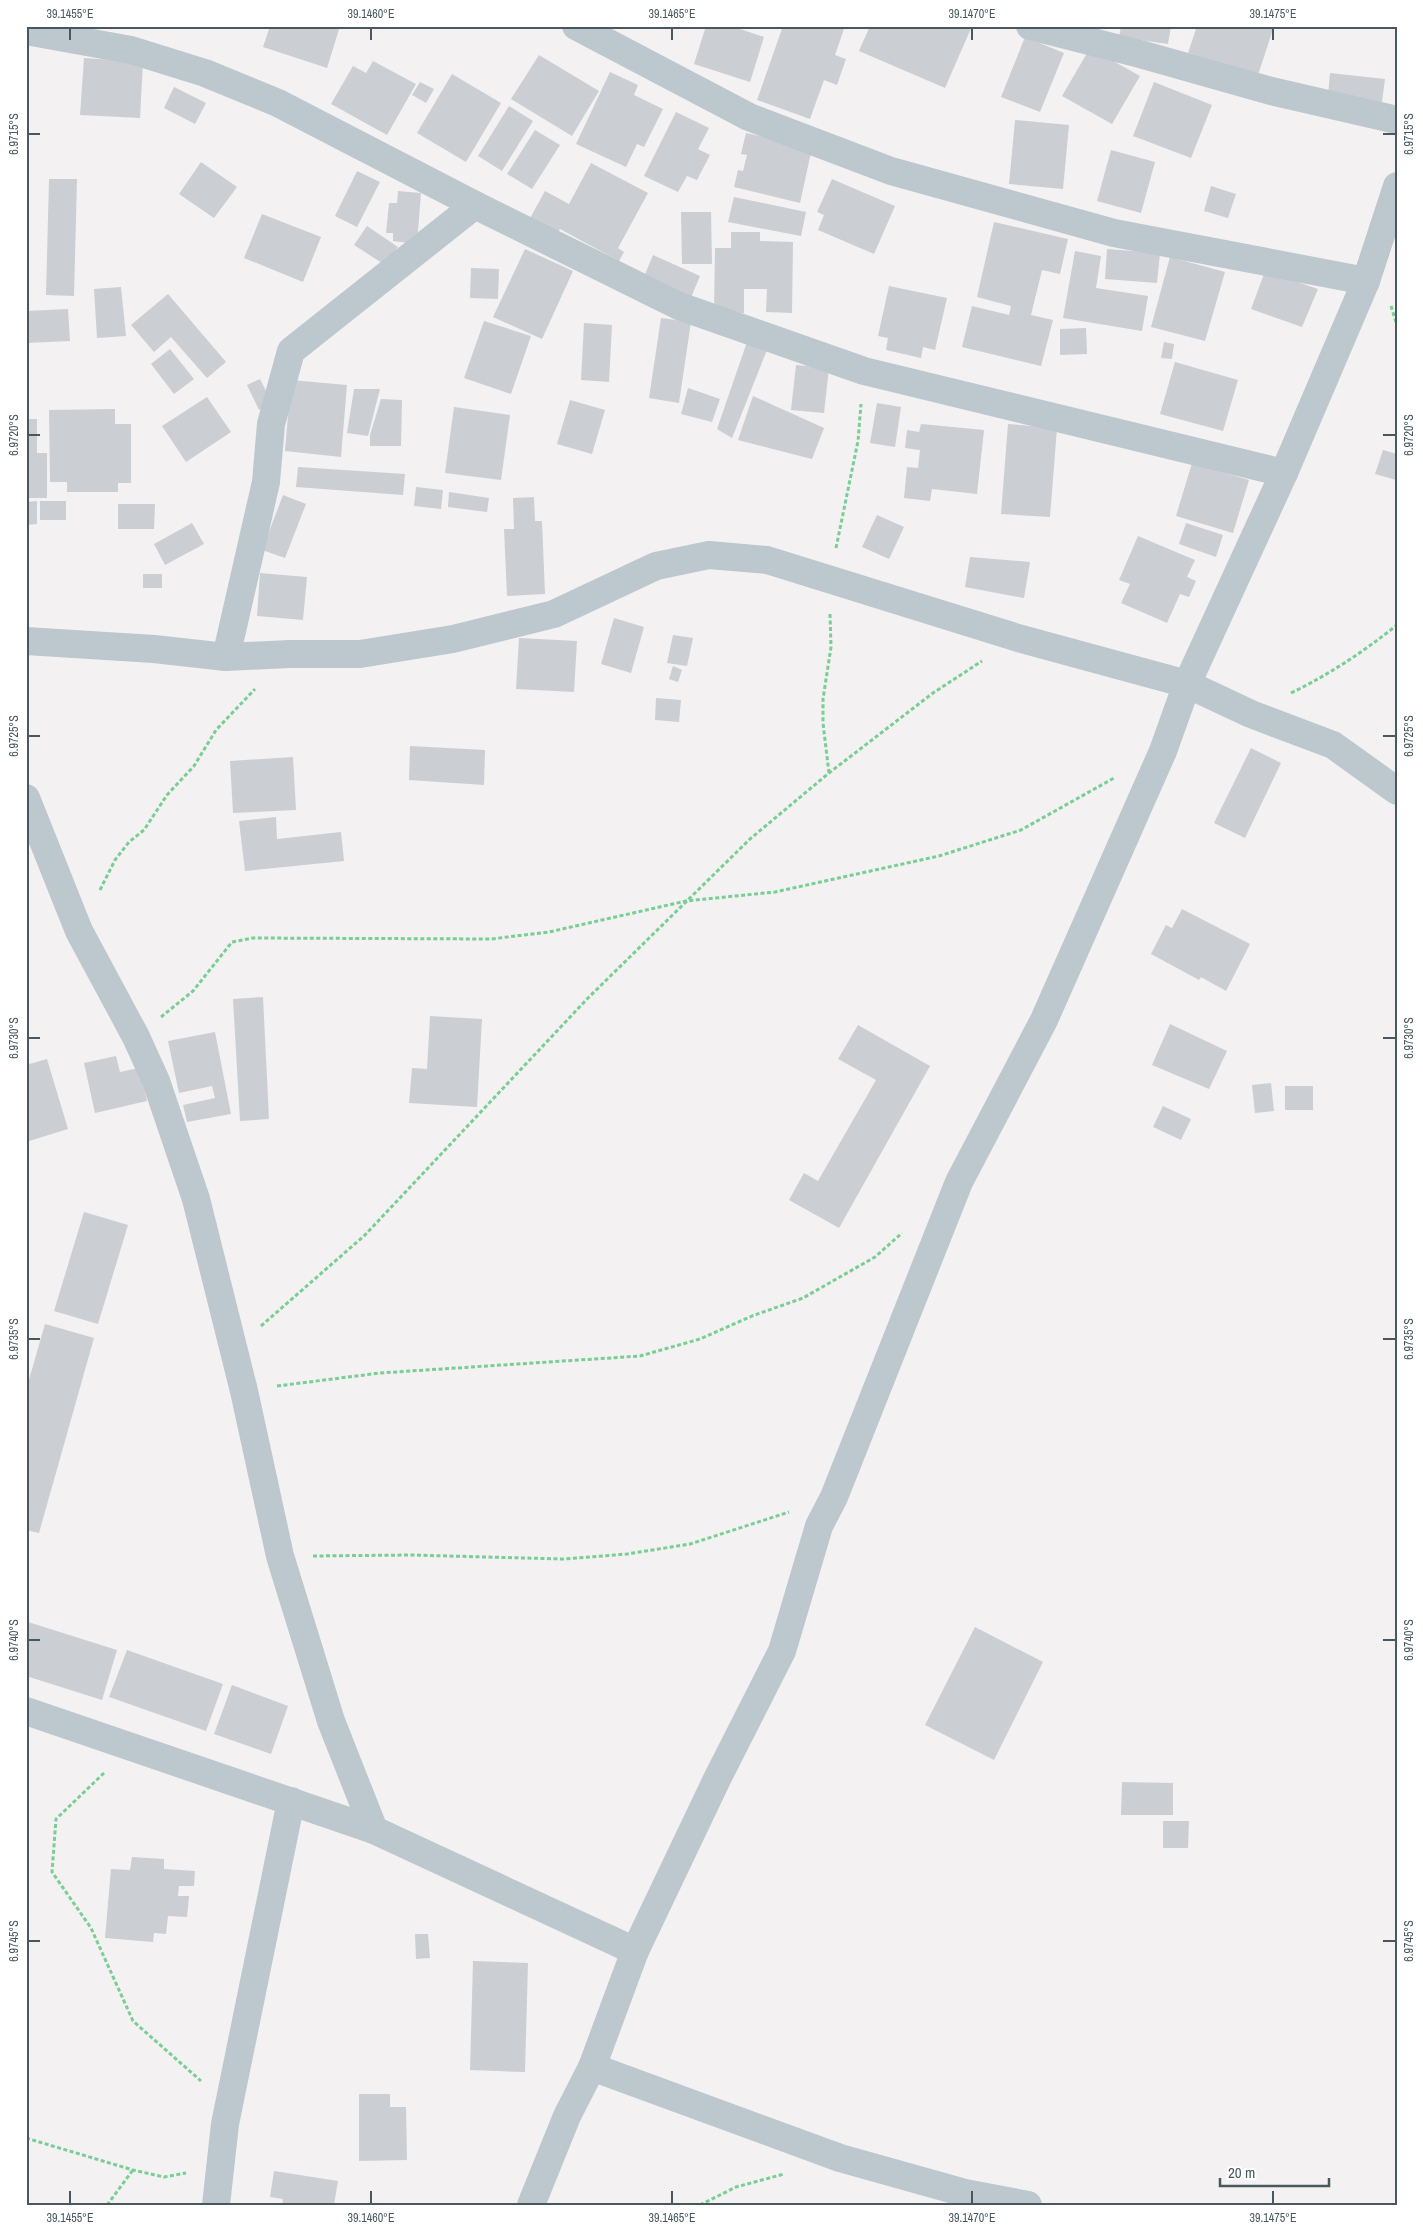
<svg xmlns="http://www.w3.org/2000/svg" width="1423" height="2231" font-family="'Archivo Narrow',sans-serif">
	<style>
		.building { fill: #cbcfd3 }
		.lines { fill: none; stroke-linecap: round; stroke-linejoin: round }
		.path { stroke: #78ce94; stroke-width: 3; stroke-dasharray: 4 2.5; stroke-linecap: butt }
		.street { stroke: #bcc8cd; stroke-width: 28 }
		.ticks { fill: none; stroke: #48585e; stroke-width: 2 }
		.neatline { fill: none; stroke: #48585e; stroke-width: 2 }
		.ticks-label { font-size: 12px; text-anchor: middle; fill: #48585e }
	</style>
	<rect width="100%" height="100%" fill="#f3f1f1"/>
	<!-- building -->
	<g class="building">
		<polygon points="270,26 340,26 327,68 263,47"/>
		<polygon points="706,26 731,26 764,37 750,82 694,64"/>
		<polygon points="783,26 845,26 835,55 846,59 837,85 824,80 810,119 757,100"/>
		<polygon points="870,26 972,26 945,88 859,51"/>
		<polygon points="1121,26 1171,26 1168,44 1119,37"/>
		<polygon points="1197,26 1274,26 1258,75 1188,53"/>
		<polygon points="1025,37 1064,53 1040,112 1001,97"/>
		<polygon points="1090,48 1140,76 1112,124 1062,96"/>
		<polygon points="539,55 599,91 572,136 511,99"/>
		<polygon points="84,58 143,62 140,118 80,115"/>
		<polygon points="373,61 416,84 387,135 331,104 353,66 366,73"/>
		<polygon points="610,72 638,85 634,95 663,109 644,147 637,144 626,167 576,144"/>
		<polygon points="1330,73 1385,79 1382,102 1328,96"/>
		<polygon points="452,74 501,103 466,162 417,133"/>
		<polygon points="420,82 434,89 426,103 412,95"/>
		<polygon points="1154,82 1212,105 1191,158 1133,136"/>
		<polygon points="174,87 206,103 195,124 164,108"/>
		<polygon points="509,106 533,121 502,171 478,156"/>
		<polygon points="676,112 709,128 698,149 710,155 697,180 687,176 678,192 644,176"/>
		<polygon points="1015,120 1069,125 1063,189 1009,184"/>
		<polygon points="535,130 560,145 532,189 507,174"/>
		<polygon points="746,133 812,148 800,203 734,187 738,170 743,171 747,155 741,154"/>
		<polygon points="1111,150 1155,162 1141,213 1097,201"/>
		<polygon points="201,162 237,187 214,218 179,194"/>
		<polygon points="591,163 648,193 618,248 624,252 619,261 560,229 556,237 528,222 545,191 569,204"/>
		<polygon points="357,171 380,182 357,227 335,216"/>
		<polygon points="49,179 77,179 74,296 46,295"/>
		<polygon points="832,179 895,206 874,254 818,230 824,215 817,212"/>
		<polygon points="1211,186 1236,194 1228,218 1204,211"/>
		<polygon points="398,191 421,193 417,244 393,241 393,233 386,233 389,203 397,203"/>
		<polygon points="734,197 806,212 801,236 728,222"/>
		<polygon points="681,212 711,212 712,264 682,264"/>
		<polygon points="262,214 321,237 303,282 244,258"/>
		<polygon points="994,222 1068,239 1060,274 1042,270 1031,315 1053,320 1041,366 962,347 972,306 1009,315 1011,306 977,297"/>
		<polygon points="367,226 398,247 385,265 354,245"/>
		<polygon points="731,232 760,232 760,241 793,242 792,313 766,312 767,289 744,289 744,313 714,312 715,248 731,248"/>
		<polygon points="525,249 573,271 542,339 493,317"/>
		<polygon points="1107,249 1160,253 1157,283 1105,279"/>
		<polygon points="1075,251 1101,256 1096,288 1148,296 1142,331 1063,318"/>
		<polygon points="653,255 700,276 690,300 643,279"/>
		<polygon points="1170,257 1225,272 1205,341 1151,327"/>
		<polygon points="471,268 499,269 498,299 470,298"/>
		<polygon points="1265,271 1318,289 1302,327 1251,309"/>
		<polygon points="889,286 947,298 935,350 923,347 921,358 886,350 888,338 878,336"/>
		<polygon points="121,287 126,336 97,338 94,289"/>
		<polygon points="168,294 226,362 207,378 171,337 154,352 131,325"/>
		<polygon points="68,309 70,341 26,343 26,311"/>
		<polygon points="661,318 691,322 679,403 649,398"/>
		<polygon points="484,321 531,336 511,394 464,378"/>
		<polygon points="584,323 612,325 609,382 581,380"/>
		<polygon points="1086,328 1087,354 1060,355 1060,329"/>
		<polygon points="747,342 767,350 732,438 717,429"/>
		<polygon points="1164,342 1174,344 1172,359 1161,358"/>
		<polygon points="170,349 194,379 174,394 151,364"/>
		<polygon points="1175,362 1238,380 1223,431 1160,414"/>
		<polygon points="796,365 829,368 824,413 791,410"/>
		<polygon points="260,379 272,403 259,410 247,385"/>
		<polygon points="291,380 347,385 341,457 285,451"/>
		<polygon points="688,388 720,399 712,422 681,414"/>
		<polygon points="354,389 380,389 368,436 347,433"/>
		<polygon points="753,396 824,428 812,459 738,440"/>
		<polygon points="207,397 231,432 186,462 162,426"/>
		<polygon points="381,399 402,400 401,446 370,446 370,435"/>
		<polygon points="570,400 605,410 592,454 557,444"/>
		<polygon points="877,403 901,407 895,447 870,443"/>
		<polygon points="454,407 510,415 501,480 445,473"/>
		<polygon points="115,409 115,424 131,424 131,483 118,483 118,492 67,492 67,482 50,482 49,410"/>
		<polygon points="26,419 37,419 37,453 47,453 47,498 26,498"/>
		<polygon points="921,424 984,430 977,494 932,489 930,501 904,498 907,467 918,468 920,450 905,448 907,430 919,432"/>
		<polygon points="1008,424 1057,428 1050,517 1001,514"/>
		<polygon points="1383,450 1397,454 1396,480 1375,474"/>
		<polygon points="1192,463 1249,480 1233,533 1176,516"/>
		<polygon points="298,467 405,474 403,495 296,487"/>
		<polygon points="416,487 443,490 441,509 414,506"/>
		<polygon points="449,492 489,498 487,512 448,507"/>
		<polygon points="283,495 306,504 285,558 262,550"/>
		<polygon points="534,497 535,521 542,521 545,594 507,596 504,529 514,529 513,498"/>
		<polygon points="37,501 37,524 26,525 26,502"/>
		<rect x="40" y="501" width="26" height="19"/>
		<polygon points="118,504 155,504 154,529 118,529"/>
		<polygon points="877,515 904,527 889,559 862,547"/>
		<polygon points="192,523 204,544 165,565 154,544"/>
		<polygon points="1186,523 1223,535 1216,557 1179,544"/>
		<polygon points="1138,536 1195,560 1187,577 1196,581 1189,597 1180,594 1167,623 1121,603 1130,584 1119,580"/>
		<polygon points="970,557 1030,562 1024,598 965,587"/>
		<polygon points="260,573 307,577 303,620 257,616"/>
		<rect x="143" y="574" width="19" height="14"/>
		<polygon points="614,618 644,627 631,673 601,664"/>
		<polygon points="673,635 693,638 687,666 667,663"/>
		<polygon points="519,638 577,641 574,692 516,689"/>
		<polygon points="673,666 682,670 678,682 669,679"/>
		<polygon points="656,698 681,700 679,722 655,720"/>
		<polygon points="410,746 485,750 484,785 409,780"/>
		<polygon points="1251,748 1281,763 1245,838 1214,823"/>
		<polygon points="293,757 296,810 233,813 230,761"/>
		<polygon points="276,817 277,839 341,832 344,861 245,871 239,821"/>
		<polygon points="1182,909 1250,944 1226,991 1201,977 1199,980 1151,954 1166,925 1172,928"/>
		<polygon points="263,997 269,1119 240,1121 233,999"/>
		<polygon points="430,1016 482,1019 477,1107 409,1103 412,1068 427,1069"/>
		<polygon points="1170,1024 1227,1051 1209,1089 1152,1065"/>
		<polygon points="858,1025 930,1066 839,1228 789,1200 804,1173 818,1181 876,1080 838,1059"/>
		<polygon points="215,1032 231,1114 187,1122 183,1105 215,1098 212,1086 179,1093 168,1041"/>
		<polygon points="116,1056 120,1072 139,1068 147,1101 95,1113 84,1063"/>
		<polygon points="47,1059 68,1129 26,1142 26,1065"/>
		<polygon points="1271,1083 1274,1111 1255,1113 1252,1085"/>
		<rect x="1285" y="1086" width="28" height="24"/>
		<polygon points="1163,1106 1191,1119 1181,1140 1153,1127"/>
		<polygon points="84,1212 128,1225 98,1324 54,1311"/>
		<polygon points="45,1324 94,1338 39,1533 26,1530 26,1390"/>
		<polygon points="28,1622 117,1650 102,1700 26,1676"/>
		<polygon points="975,1627 1043,1662 994,1760 925,1725"/>
		<polygon points="127,1650 223,1684 206,1731 109,1697"/>
		<polygon points="232,1685 288,1706 271,1754 214,1734"/>
		<polygon points="1122,1782 1173,1783 1173,1815 1121,1815"/>
		<polygon points="1163,1821 1189,1821 1188,1848 1163,1848"/>
		<polygon points="132,1857 164,1859 164,1869 195,1871 194,1886 179,1886 178,1896 189,1896 187,1917 168,1916 166,1934 154,1933 153,1942 105,1938 111,1869 130,1870"/>
		<polygon points="415,1934 428,1934 430,1958 416,1959"/>
		<polygon points="473,1961 528,1963 525,2072 470,2070"/>
		<polygon points="359,2094 390,2094 390,2107 406,2107 407,2160 359,2161"/>
		<polygon points="274,2171 338,2181 334,2205 282,2205 283,2199 270,2197"/>
	</g>
	<g class="lines">
		<!-- path -->
		<g class="path">
			<polyline points="1391,306 1397,325"/>
			<polyline points="836,548 858,441 861,404"/>
			<path d="M1291 693C1330 674 1363 652 1397 625"/>
			<polyline points="829,773 823,723 823,699 831,647 830,614"/>
			<polyline points="100,890 115,860 129,842 144,830 167,795 194,766 216,730 255,689"/>
			<polyline points="161,1017 193,991 232,942 253,938 491,939 549,932 686,901 775,892 939,856 1021,830 1114,778"/>
			<polyline points="261,1326 365,1235 588,998 750,839 829,773 933,693 982,661"/>
			<polyline points="277,1386 380,1373 640,1356 700,1339 752,1316 803,1298 875,1257 902,1233"/>
			<polyline points="313,1556 410,1555 563,1559 627,1554 690,1544 789,1512"/>
			<polyline points="104,1773 56,1819 52,1872 91,1928 133,2021 201,2081"/>
			<polyline points="26,2138 133,2170 164,2177 186,2173"/>
			<polyline points="107,2205 133,2170"/>
			<polyline points="700,2205 736,2187 784,2174"/>
		</g>
		<!-- street -->
		<g class="street">
			<polyline points="576,26 749,117 891,171 1114,233 1366,281"/>
			<polyline points="1030,26 1140,54 1271,91 1397,120"/>
			<polyline points="26,31 131,50 205,73 278,103 475,205 679,306 864,371 1284,473"/>
			<polyline points="26,641 154,649 226,657 289,654 360,654 453,639 554,614 656,566 709,555 767,560 1018,638 1187,684 1251,714 1333,745 1397,791"/>
			<polyline points="226,657 266,482 271,424 291,351 475,205"/>
			<polyline points="26,798 79,931 136,1037 156,1081 196,1199 244,1391 280,1556 331,1721 374,1830"/>
			<polyline points="26,1711 374,1830 635,1951"/>
			<polyline points="592,2067 840,2158 965,2193 1028,2205"/>
			<polyline points="216,2205 225,2124 291,1801"/>
			<polyline points="531,2205 567,2116 592,2067 635,1951 718,1777 782,1651 819,1526 834,1497 959,1182 1044,1020 1163,751 1187,684 1284,473 1366,281 1397,186"/>
		</g>
	</g>
	<!-- ticks -->
	<path class="ticks" d="M70 28V40M371 28V40M672 28V40M972 28V40M1273 28V40M28 134H40M1383 134H1396M28 435H40M1383 435H1396M28 736H40M1383 736H1396M28 1038H40M1383 1038H1396M28 1339H40M1383 1339H1396M28 1640H40M1383 1640H1396M28 1941H40M1383 1941H1396M70 2191V2204M371 2191V2204M672 2191V2204M972 2191V2204M1273 2191V2204"/>
	<!-- border -->
	<rect width="1423" height="2231" fill="none" stroke="#ffffff" stroke-width="55"/>
	<!-- scale -->
	<path d="M1220 2178v8h109v-8" fill="none" stroke="#48585e" stroke-width="2.5"/>
	<text x="1228" y="2178" font-size="15" fill="#48585e" stroke="#ffffff" stroke-width="4" paint-order="stroke">20 m</text>
	<rect x="28" y="28" width="1368" height="2176" class="neatline"/>
	<g class="ticks-label">
		<text x="70" y="18">39.1455°E</text>
		<text x="371" y="18">39.1460°E</text>
		<text x="672" y="18">39.1465°E</text>
		<text x="972" y="18">39.1470°E</text>
		<text x="1273" y="18">39.1475°E</text>
		<text transform="translate(14 134) rotate(-90)" y="4">6.9715°S</text>
		<text transform="translate(1409 134) rotate(-90)" y="4">6.9715°S</text>
		<text transform="translate(14 435) rotate(-90)" y="4">6.9720°S</text>
		<text transform="translate(1409 435) rotate(-90)" y="4">6.9720°S</text>
		<text transform="translate(14 736) rotate(-90)" y="4">6.9725°S</text>
		<text transform="translate(1409 736) rotate(-90)" y="4">6.9725°S</text>
		<text transform="translate(14 1038) rotate(-90)" y="4">6.9730°S</text>
		<text transform="translate(1409 1038) rotate(-90)" y="4">6.9730°S</text>
		<text transform="translate(14 1339) rotate(-90)" y="4">6.9735°S</text>
		<text transform="translate(1409 1339) rotate(-90)" y="4">6.9735°S</text>
		<text transform="translate(14 1640) rotate(-90)" y="4">6.9740°S</text>
		<text transform="translate(1409 1640) rotate(-90)" y="4">6.9740°S</text>
		<text transform="translate(14 1941) rotate(-90)" y="4">6.9745°S</text>
		<text transform="translate(1409 1941) rotate(-90)" y="4">6.9745°S</text>
		<text x="70" y="2222">39.1455°E</text>
		<text x="371" y="2222">39.1460°E</text>
		<text x="672" y="2222">39.1465°E</text>
		<text x="972" y="2222">39.1470°E</text>
		<text x="1273" y="2222">39.1475°E</text>
	</g>
</svg>
